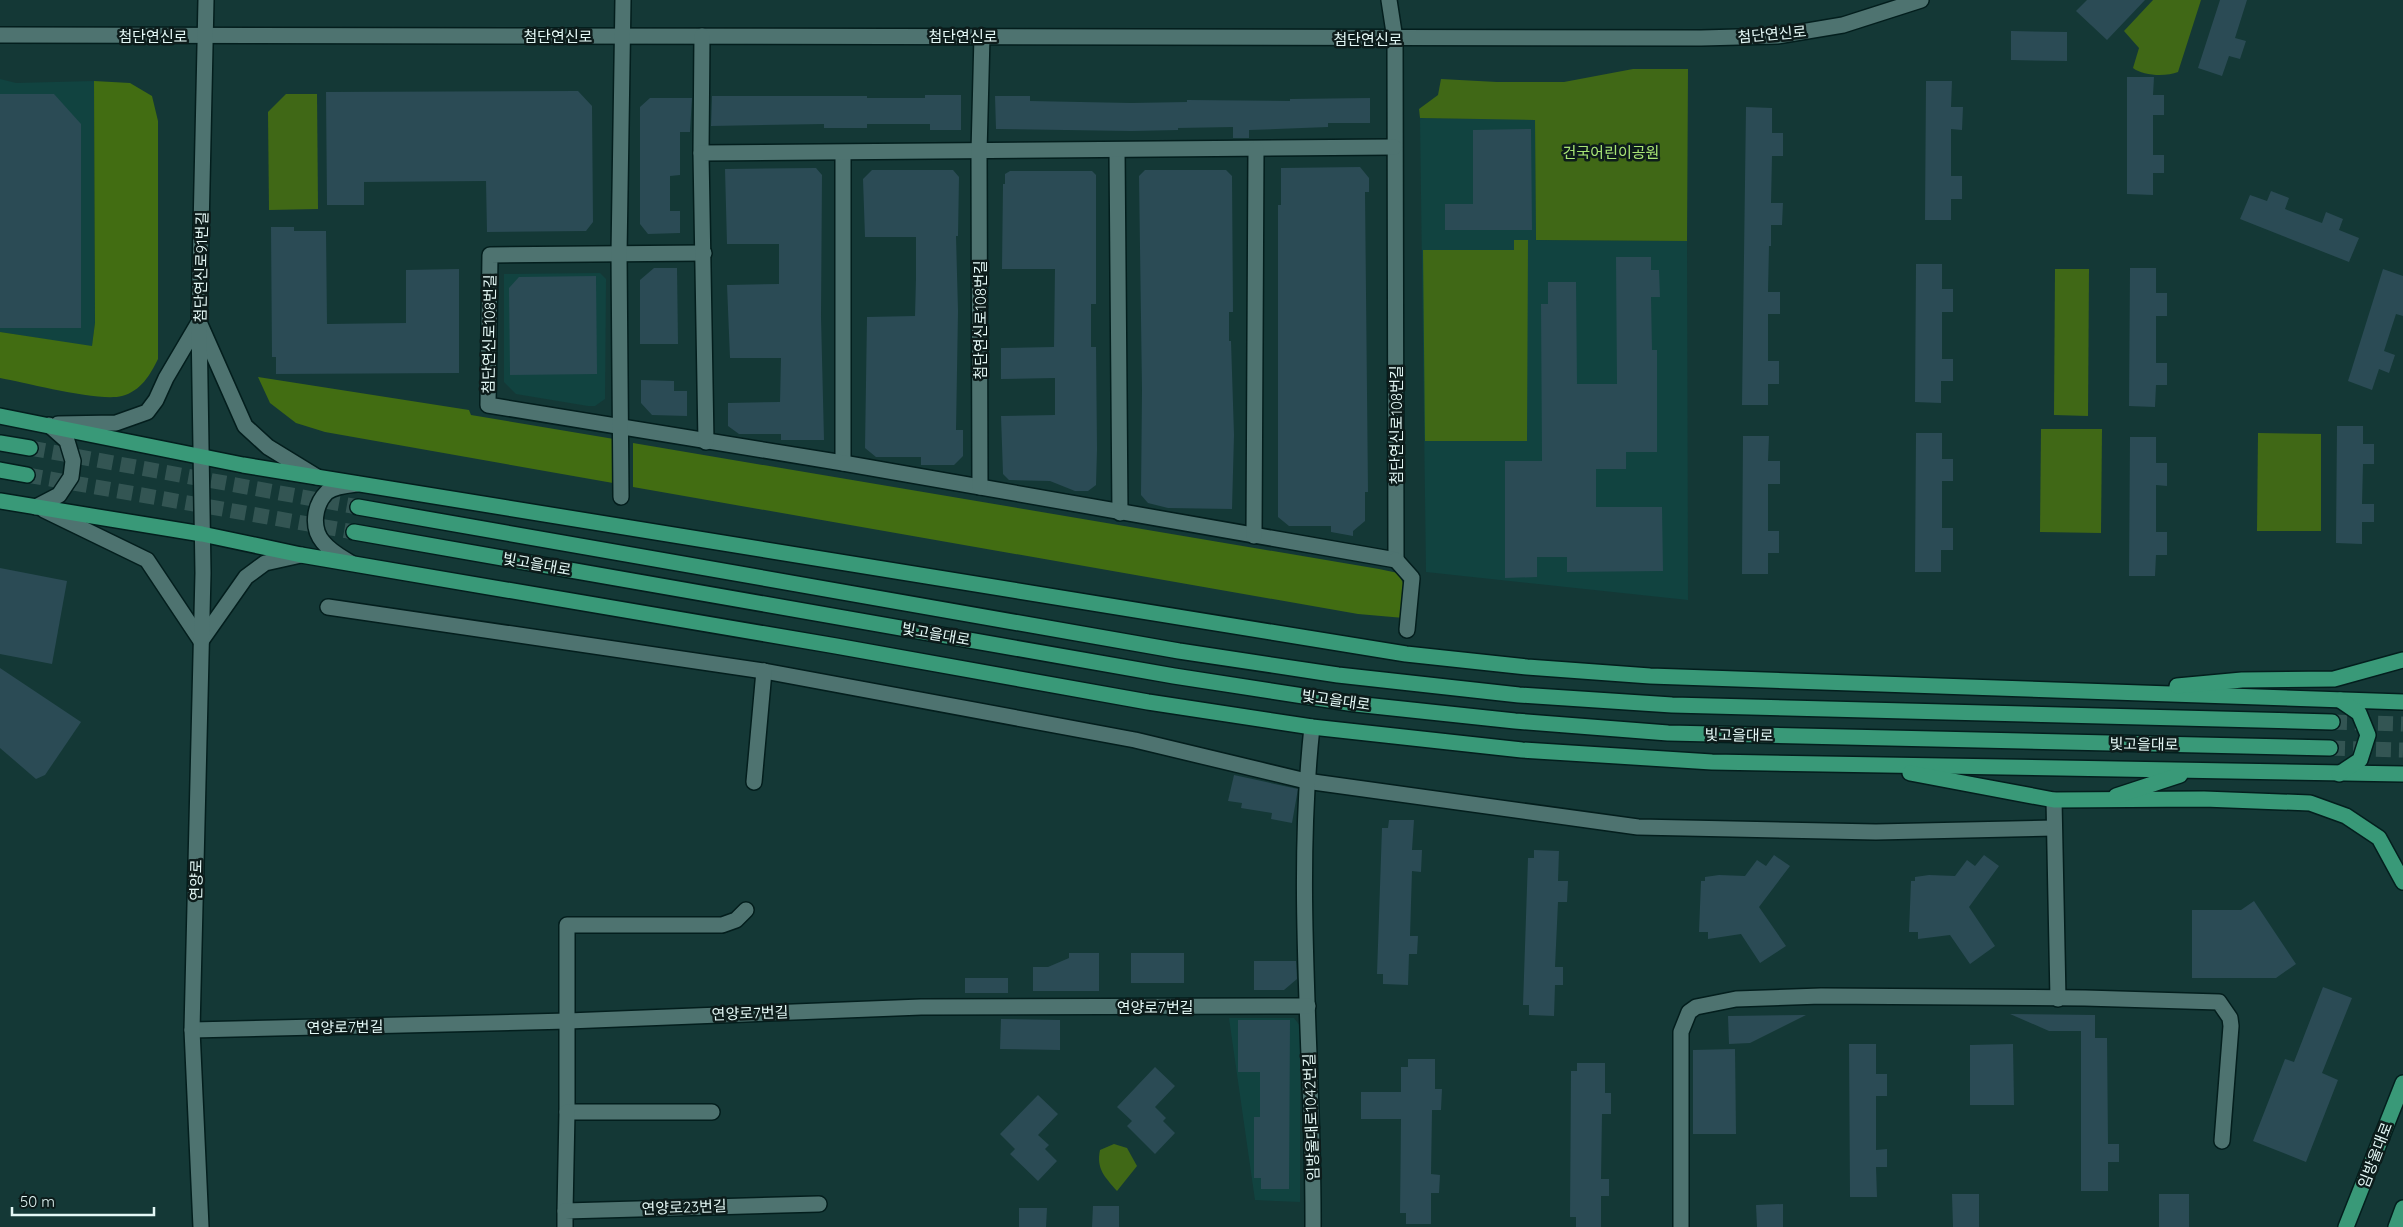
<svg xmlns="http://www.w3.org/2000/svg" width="2403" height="1227" font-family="Quicksand,'Noto Sans KR',sans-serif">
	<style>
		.built { fill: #114340 }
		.green { fill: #406816 }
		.forest { fill: #426d12 }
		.building { fill: #2b4b55 }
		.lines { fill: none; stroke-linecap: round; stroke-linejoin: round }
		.major-tunnel { stroke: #335553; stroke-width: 15; stroke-dasharray: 15 8; stroke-linecap: butt }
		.minor-casing { stroke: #031e1d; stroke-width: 18 }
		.major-casing { stroke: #031e1d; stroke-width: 18 }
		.minor { stroke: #4e7370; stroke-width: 15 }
		.major { stroke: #399978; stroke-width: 15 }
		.labels { text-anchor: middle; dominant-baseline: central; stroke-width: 5; stroke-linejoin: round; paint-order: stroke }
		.street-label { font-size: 15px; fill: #e4f8f6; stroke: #0d1c1b }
		.park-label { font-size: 15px; fill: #a9e676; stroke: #0d1c1b }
	</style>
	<rect width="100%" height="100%" fill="#143836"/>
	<!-- built -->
	<g class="built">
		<polygon points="0,79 16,83 94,81 95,323 92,347 0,332"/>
		<polygon points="1420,118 1535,119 1536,240 1687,241 1688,600 1426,572"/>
		<polygon points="600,273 606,279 605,399 595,406 588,406 516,394 504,382 504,274"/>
		<polygon points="1229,1018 1294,1018 1300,1026 1300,1202 1255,1200"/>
	</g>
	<!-- green -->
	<g class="green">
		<path d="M2153 0H2201L2178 72C2166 77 2143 76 2133 68L2139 48 2124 31Z"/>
		<polygon points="1633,69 1688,69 1687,241 1536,240 1535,120 1420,118 1419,109 1438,95 1441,79 1497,82 1564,82"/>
		<polygon points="286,94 317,94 318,209 269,210 268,112"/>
		<polygon points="1514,240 1528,240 1527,441 1425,441 1423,250 1514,250"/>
		<polygon points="2055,269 2089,269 2088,416 2054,415"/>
		<polygon points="2041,429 2102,429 2101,533 2040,532"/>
		<polygon points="2258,433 2321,434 2321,531 2257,531"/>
		<path d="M1114 1144 1127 1148 1137 1166 1117 1191C1105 1177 1096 1169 1100 1150Z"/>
	</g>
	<!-- forest -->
	<g class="forest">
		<path d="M94 81 130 83 152 96 158 121V359C150 375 141 391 122 396 99 402 27 383 0 378V332L92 346 95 323Z"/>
		<polygon points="258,377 469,410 471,415 614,439 613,483 325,432 296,423 270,403"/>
		<polygon points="633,443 1379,569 1398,573 1404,585 1404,618 1358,614 633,487"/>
	</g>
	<!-- building -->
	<g class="building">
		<polygon points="2087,0 2145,0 2107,40 2076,11"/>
		<polygon points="2220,0 2247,0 2235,38 2246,41 2240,59 2229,56 2222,76 2198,68"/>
		<polygon points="2011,31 2067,32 2067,61 2011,60"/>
		<polygon points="2127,77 2154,77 2153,95 2164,95 2164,115 2153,115 2153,155 2164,155 2164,173 2153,173 2153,195 2127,194"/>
		<polygon points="1926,81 1952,81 1951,107 1963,107 1962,130 1951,129 1951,176 1962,176 1962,199 1951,199 1951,220 1925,220"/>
		<polygon points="578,91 592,106 593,222 586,231 487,232 486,181 364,182 364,205 327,205 326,92"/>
		<polygon points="0,94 54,94 81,124 81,328 0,328"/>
		<polygon points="925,95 961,95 961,130 930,130 930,124 867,124 867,128 824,128 824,124 711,126 712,96 867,96 867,98 925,98"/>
		<polygon points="995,96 1030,96 1030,101 1131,103 1187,102 1187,100 1290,101 1290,99 1370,98 1370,123 1328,123 1328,127 1249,130 1249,138 1233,138 1233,127 1178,128 1178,130 1132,131 996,129"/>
		<polygon points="650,98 692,98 690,132 680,132 680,175 670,176 670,211 680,211 680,233 648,234 640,224 640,107"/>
		<polygon points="1746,107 1772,108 1772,133 1783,133 1783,156 1772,156 1771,203 1783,203 1782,225 1771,225 1771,246 1769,246 1768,292 1780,292 1780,314 1768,314 1768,361 1779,361 1779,384 1768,384 1768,405 1742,405"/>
		<polygon points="1531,129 1532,230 1445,230 1445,204 1473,204 1473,130"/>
		<polygon points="1360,167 1369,178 1369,192 1365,192 1368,492 1365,492 1365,521 1353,531 1353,536 1331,532 1331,526 1289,526 1278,517 1278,205 1281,205 1281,168"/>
		<polygon points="816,168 822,175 821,317 824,440 781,440 781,434 739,434 728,426 728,403 780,402 781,358 730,358 727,285 779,284 779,244 727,244 725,169"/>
		<polygon points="872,170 953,170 959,177 958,236 956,236 958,311 956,430 963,430 963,456 954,465 921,465 921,457 876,457 865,448 867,317 915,316 916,278 916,237 865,237 863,179"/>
		<polygon points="1145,170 1226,170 1232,176 1233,312 1229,312 1229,341 1231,341 1234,435 1232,509 1168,508 1148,503 1141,495 1142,390 1139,176"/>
		<polygon points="1010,171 1092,171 1096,175 1096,304 1091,304 1091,347 1096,347 1097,449 1096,485 1088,491 1075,491 1050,481 1009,480 1003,474 1001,416 1055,415 1055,378 1001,379 1001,348 1054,347 1055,269 1002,269 1003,184 1005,184 1005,174"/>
		<polygon points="2271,191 2289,198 2285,209 2322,223 2326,212 2343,219 2339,230 2359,238 2349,262 2240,219 2250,195 2267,201"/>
		<polygon points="271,227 294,227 294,231 326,231 327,324 406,323 406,270 459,269 459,373 276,374 276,357 272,357"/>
		<polygon points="1616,257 1651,257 1651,270 1659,270 1660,297 1651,297 1652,350 1657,350 1657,452 1626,452 1626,469 1596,469 1596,507 1662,507 1663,571 1567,572 1567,557 1537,557 1537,577 1505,578 1505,461 1542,461 1541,304 1548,304 1548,282 1576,282 1577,384 1617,384"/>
		<polygon points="1916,264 1942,264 1942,289 1953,289 1953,312 1942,312 1942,359 1953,359 1953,381 1941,381 1941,403 1915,402"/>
		<polygon points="654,268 677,268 678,344 640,344 640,280"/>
		<polygon points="2130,268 2156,268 2156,293 2167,293 2167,316 2156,316 2156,363 2167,363 2167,385 2156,385 2155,407 2129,406"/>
		<polygon points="2383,269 2403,276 2403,316 2396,314 2384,351 2395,355 2389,373 2379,369 2372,390 2348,381"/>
		<polygon points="596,276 597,374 510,375 509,288 519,277"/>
		<polygon points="641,380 674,381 674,391 687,391 687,416 652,415 641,403"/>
		<polygon points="2337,426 2363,426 2363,444 2374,444 2374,464 2363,464 2362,504 2374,504 2374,522 2362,522 2362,544 2336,543"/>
		<polygon points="1916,433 1942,433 1942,459 1953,459 1953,481 1942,481 1942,528 1953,528 1953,550 1941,550 1941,572 1915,572"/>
		<polygon points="1743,436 1769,436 1768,461 1780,461 1780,484 1768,484 1768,531 1779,531 1779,553 1768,553 1768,574 1742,574"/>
		<polygon points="2130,437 2156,437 2156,463 2167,463 2167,486 2156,485 2156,532 2167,532 2167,555 2156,555 2155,576 2129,576"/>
		<polygon points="0,568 67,581 52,664 0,654"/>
		<polygon points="0,668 81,722 45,775 36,779 0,748"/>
		<polygon points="1234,775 1298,789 1292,823 1271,819 1272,813 1241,808 1242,803 1228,801"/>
		<polygon points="1389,820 1414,820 1412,850 1422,850 1421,872 1412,871 1410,936 1418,936 1417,954 1409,954 1408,985 1383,984 1383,974 1377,974 1382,828 1388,828"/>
		<polygon points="1534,850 1559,851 1558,881 1568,881 1567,902 1558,902 1555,967 1563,967 1563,985 1555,985 1554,1016 1529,1015 1529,1005 1523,1005 1528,858 1534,858"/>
		<polygon points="1774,855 1790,866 1759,907 1786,946 1760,963 1741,934 1708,939 1708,932 1699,932 1701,881 1705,881 1705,877 1719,875 1745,876 1757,860 1766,866"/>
		<polygon points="1984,855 1999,866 1969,907 1995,946 1970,964 1950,935 1918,939 1918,932 1909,932 1911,881 1915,881 1915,877 1929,875 1955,876 1967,860 1975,866"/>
		<polygon points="2254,901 2296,964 2276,978 2192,978 2192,910 2241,910"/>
		<polygon points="1069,953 1099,953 1099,991 1033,991 1033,967 1048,967 1069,958"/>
		<rect x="1131" y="953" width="53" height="30"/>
		<polygon points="1254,961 1296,961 1297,979 1284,990 1254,990"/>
		<rect x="965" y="978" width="43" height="15"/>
		<polygon points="2323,987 2352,998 2322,1073 2338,1080 2306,1162 2253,1141 2285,1059 2294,1062"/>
		<polygon points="2010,1014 2095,1015 2095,1038 2107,1038 2108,1144 2119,1144 2119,1162 2108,1162 2108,1191 2081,1191 2081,1031 2049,1031"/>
		<polygon points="1806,1015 1750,1043 1729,1044 1728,1016"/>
		<polygon points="1001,1019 1060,1020 1060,1050 1000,1049"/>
		<polygon points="1238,1020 1290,1020 1289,1189 1261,1189 1261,1178 1254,1178 1254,1117 1260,1117 1260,1072 1238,1072"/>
		<polygon points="1849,1044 1876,1044 1876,1074 1887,1074 1887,1096 1876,1096 1876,1150 1887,1149 1887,1167 1876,1167 1877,1197 1850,1197"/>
		<polygon points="2013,1044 2014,1105 1970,1105 1970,1045"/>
		<polygon points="1735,1049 1736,1134 1693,1134 1693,1050"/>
		<polygon points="1408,1059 1435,1059 1435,1089 1442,1089 1441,1110 1432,1110 1431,1174 1440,1175 1439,1193 1431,1193 1431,1224 1406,1224 1406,1213 1400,1213 1401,1119 1361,1119 1361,1092 1401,1092 1401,1067 1408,1067"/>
		<polygon points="1577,1063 1605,1063 1605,1093 1611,1093 1611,1114 1602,1114 1601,1179 1609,1179 1609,1196 1601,1196 1601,1227 1576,1227 1576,1217 1570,1217 1571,1071 1577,1071"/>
		<polygon points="1155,1067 1175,1086 1155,1107 1166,1118 1163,1121 1175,1133 1155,1154 1127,1126 1132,1121 1117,1107"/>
		<polygon points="1038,1095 1058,1114 1038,1135 1049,1145 1045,1149 1057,1161 1038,1181 1010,1154 1015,1149 1000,1134"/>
		<polygon points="1952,1194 1979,1194 1979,1227 1953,1227"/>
		<rect x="2159" y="1194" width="30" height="33"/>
		<polygon points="1783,1204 1783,1227 1757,1227 1756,1205"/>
		<polygon points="1093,1206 1119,1206 1119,1227 1092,1227"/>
		<polygon points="1019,1208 1047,1208 1046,1227 1019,1227"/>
	</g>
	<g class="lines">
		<!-- major-tunnel -->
		<g class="major-tunnel">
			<polyline points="30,448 358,507"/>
			<polyline points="27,475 354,532"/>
			<polyline points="2332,722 2403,724"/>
			<polyline points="2330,748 2403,750"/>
		</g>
		<defs>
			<g id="minor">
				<polyline points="1389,0 1395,39 1396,560"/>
				<polyline points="0,35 1701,38 1777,36 1843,25 1921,0"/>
				<polyline points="1117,150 1120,513"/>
				<polyline points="701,153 702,36"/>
				<polyline points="843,153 843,463"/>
				<polyline points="704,253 490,255 488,405 843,463 1396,560"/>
				<polyline points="58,424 116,423 147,412 156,400 166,378 199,322 245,426 268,447 317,477"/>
				<polyline points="706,442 701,153 1394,147"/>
				<polyline points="980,487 979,152 982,36"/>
				<polyline points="621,497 619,254 623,0"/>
				<polyline points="36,507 59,495 71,477 73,461 67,441 49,425"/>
				<polyline points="44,510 147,560 201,641 246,577 265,563 301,555"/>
				<polyline points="1254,536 1256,149"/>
				<polyline points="1396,560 1412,578 1407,630"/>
				<path d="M351 563C341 557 331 552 323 542 311 528 314 505 327 492 335 486 348 485 357 484"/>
				<polyline points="328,607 764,671 1135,740 1306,781 1638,827 1876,832 2054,828"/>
				<path d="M1312 727C1294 893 1314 1060 1313 1227"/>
				<polyline points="754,782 764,671"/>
				<polyline points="2054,800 2058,999"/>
				<polyline points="192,1030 568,1021 921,1007 1308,1006"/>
				<polyline points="712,1112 567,1112 567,925 722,925 736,920 746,910"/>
				<polyline points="565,1211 567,1112"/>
				<polyline points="201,1227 192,1030 203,573 199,322 206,0"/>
				<polyline points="565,1227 565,1211 819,1204"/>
				<polyline points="1681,1227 1681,1032 1689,1012 1696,1007 1736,999 1821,996 2085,998 2219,1002 2230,1018 2231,1026 2222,1141"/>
			</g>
			<g id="major">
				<polyline points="0,416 243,465 1406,654 1527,667 1650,676 2403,702"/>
				<polyline points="0,443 30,448"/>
				<polyline points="0,470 27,475"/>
				<polyline points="0,501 202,534 301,555 836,646 1148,702 1312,727 1522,750 1712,762 2403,774"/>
				<polyline points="358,507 1179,651 1338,675 1519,695 1672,705 2332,722"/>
				<polyline points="354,532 1174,676 1355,704 1515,721 1668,733 2330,748"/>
				<polyline points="2177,686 2242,680 2334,679 2403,660"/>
				<polyline points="1910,773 2054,800 2204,799 2310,803 2346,816 2379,838 2403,882"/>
				<polyline points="2339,774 2360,760 2368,735 2359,713 2340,700"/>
				<polyline points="2116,796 2180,775"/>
				<polyline points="2346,1227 2403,1083"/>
				<polyline points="2396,1227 2403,1208"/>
			</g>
		</defs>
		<!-- minor casing -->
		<use href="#minor" class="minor-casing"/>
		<!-- major casing -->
		<use href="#major" class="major-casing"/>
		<!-- minor -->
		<use href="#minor" class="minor"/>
		<!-- major -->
		<use href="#major" class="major"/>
	</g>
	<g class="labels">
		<!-- street labels -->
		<g class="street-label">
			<text transform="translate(1772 34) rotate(-5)">첨단연신로</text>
			<text x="153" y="36">첨단연신로</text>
			<text x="558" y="36">첨단연신로</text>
			<text x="963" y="36">첨단연신로</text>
			<text x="1368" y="39">첨단연신로</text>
			<text transform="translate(201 267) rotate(-89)">첨단연신로91번길</text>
			<text transform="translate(980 320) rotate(-90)">첨단연신로108번길</text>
			<text transform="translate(489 334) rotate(-89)">첨단연신로108번길</text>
			<text transform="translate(1396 425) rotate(-90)">첨단연신로108번길</text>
			<text transform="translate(537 564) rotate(10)">빛고을대로</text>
			<text transform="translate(936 634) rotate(10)">빛고을대로</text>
			<text transform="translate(1336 700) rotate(8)">빛고을대로</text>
			<text transform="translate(1739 735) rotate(1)">빛고을대로</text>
			<text transform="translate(2144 744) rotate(1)">빛고을대로</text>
			<text transform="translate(196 880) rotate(-89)">연양로</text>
			<text x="1155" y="1007">연양로7번길</text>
			<text transform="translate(750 1013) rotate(-2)">연양로7번길</text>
			<text transform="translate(345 1027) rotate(-1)">연양로7번길</text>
			<text transform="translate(1311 1117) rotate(-92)">임방울대로1042번길</text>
			<text transform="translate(2375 1155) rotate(-69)">임방울대로</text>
			<text transform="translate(684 1207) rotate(-2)">연양로23번길</text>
		</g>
		<!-- park labels -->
		<g class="park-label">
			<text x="1611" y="152">건국어린이공원</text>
		</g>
	</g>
	<!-- scale -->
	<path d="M12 1207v8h142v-8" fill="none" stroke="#e4f8f6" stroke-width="2.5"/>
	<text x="20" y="1207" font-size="15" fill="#e4f8f6" stroke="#0d1c1b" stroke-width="4" paint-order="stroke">50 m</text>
</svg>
